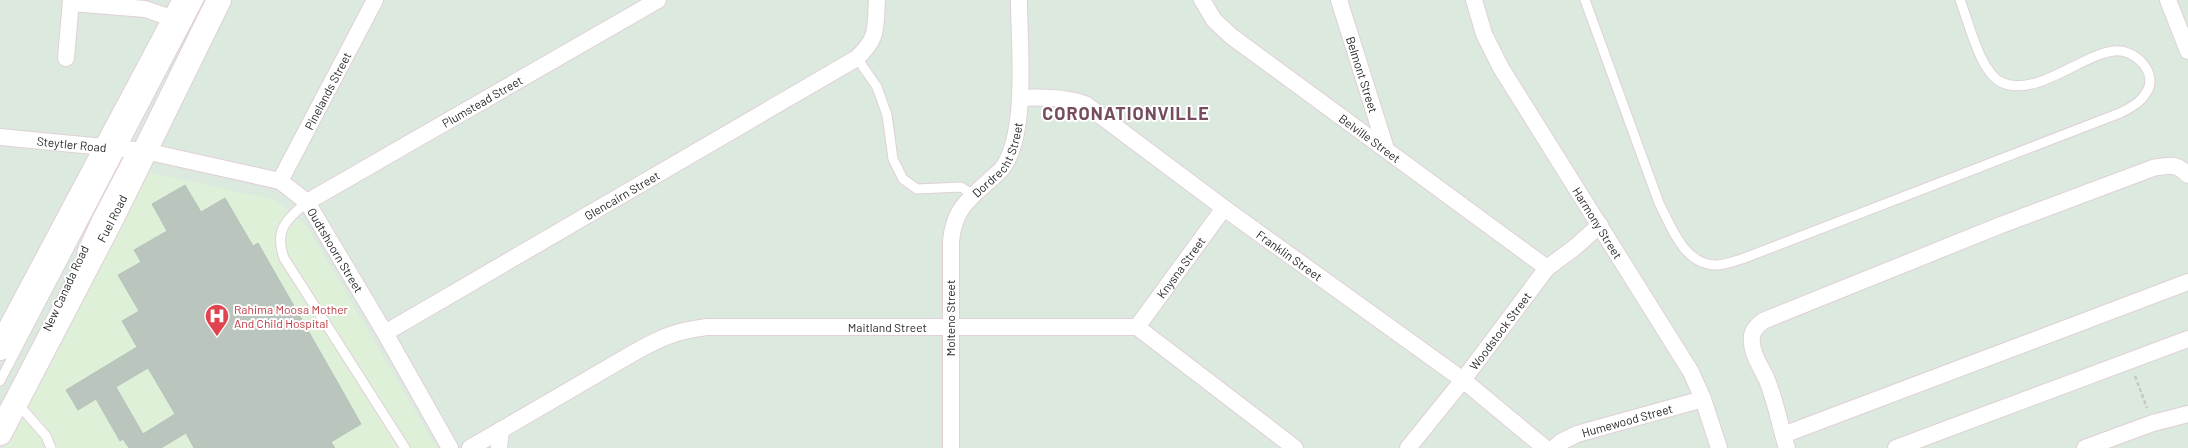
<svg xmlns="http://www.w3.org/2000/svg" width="2188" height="448" font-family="Barlow,sans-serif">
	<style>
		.medical { fill: #dff0d8 }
		.building { fill: #bac5bd; stroke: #b5c4bb; fill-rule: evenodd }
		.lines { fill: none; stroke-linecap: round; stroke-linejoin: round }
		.service-casing { stroke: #e0d0d7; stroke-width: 11 }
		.minor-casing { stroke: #e0d0d7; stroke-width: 18 }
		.secondary-casing { stroke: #e0d0d7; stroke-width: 26 }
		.path { stroke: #c7c7c7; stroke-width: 2.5; stroke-dasharray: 4 2.5; stroke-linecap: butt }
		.service { stroke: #fff; stroke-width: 9 }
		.minor { stroke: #fff; stroke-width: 16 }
		.secondary { stroke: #fff; stroke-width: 24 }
		.labels { text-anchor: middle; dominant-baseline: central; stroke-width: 4; stroke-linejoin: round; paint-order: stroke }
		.street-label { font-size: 12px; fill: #282828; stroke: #fff }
		.health-label { font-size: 12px; fill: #be3a42; stroke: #fff; text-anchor: start }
		.district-label { font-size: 18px; font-weight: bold; letter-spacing: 1px; fill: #754d5e; stroke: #fff }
	</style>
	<rect width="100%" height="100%" fill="#dbe9df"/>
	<!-- medical -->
	<polygon class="medical" points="148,172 275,200 306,225 437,448 5,448"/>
	<!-- building -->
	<path class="building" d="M185 185 201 212 225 198 253 246 258 243 342 390 361 424 331 442 335 448H194L186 433 161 448H129L123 439 120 441 96 399 78 410 66 390 137 347 122 321 139 311 118 275 141 262 134 250 167 231 152 204ZM148 368 175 414 143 434 116 387Z"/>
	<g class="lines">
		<defs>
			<g id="service">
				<path d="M1585 0 1659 203C1671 226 1684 265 1716 265 1725 265 1734 261 1742 259L2120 113C2130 108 2140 103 2146 93 2160 73 2134 48 2114 51 2081 55 2037 97 2003 83 1980 74 1969 22 1960 0"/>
				<polyline points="857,58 877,87 887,115 893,159 903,179 917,189 961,187 974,195"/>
				<path d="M307 202C286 220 274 230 284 258L405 448"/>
				<polyline points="82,251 97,218 133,149"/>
				<polyline points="0,381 199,0"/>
				<polyline points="18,404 46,436 51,448"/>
			</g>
			<g id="minor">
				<path id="s1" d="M1202 0 1214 20 1231 36 1547 268"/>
				<path id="s2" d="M1339 0 1386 149"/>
				<path id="s3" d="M1474 0 1484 34 1501 68 1691 372 1703 399 1719 448"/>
				<polyline points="2168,0 2188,51"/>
				<polyline points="71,3 145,9 174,19"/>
				<polyline points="66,58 71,0"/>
				<path id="s4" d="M1020 98C1043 97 1063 97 1085 104L1224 208 1463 380 1545 448"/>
				<path id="s5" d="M0 137 145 151 280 181 307 202 385 333 450 448"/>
				<path id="s6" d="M280 181 375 0"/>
				<path id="s7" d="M307 202 658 0"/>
				<path id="s8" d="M1137 327 1224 208"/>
				<path id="s9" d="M385 333 857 58C879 37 875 28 877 0"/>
				<polyline points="1783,435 2188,282"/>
				<path id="s10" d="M470 448 635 352C662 337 676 331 707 327H1137L1295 448"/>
				<polyline points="499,448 501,430"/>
				<path id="s11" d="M951 448V241C954 209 968 200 991 179 995 175 1001 171 1004 166 1028 129 1019 44 1019 0"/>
				<path id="s12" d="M1408 448 1463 380 1547 268 1574 248 1600 225"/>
				<path id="s13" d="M1554 448 1561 442 1577 434 1703 399"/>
				<path d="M1787 448C1780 426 1776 402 1767 380 1761 366 1750 353 1752 336 1753 329 1758 325 1763 321L2001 225 2153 168C2170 165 2176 163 2188 175"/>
				<polyline points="1896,448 2188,339"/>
				<polyline points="2085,448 2153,423 2188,414"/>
			</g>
			<g id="secondary">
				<polyline points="0,348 185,0"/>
				<path id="s14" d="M0 433 112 218 219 0"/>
			</g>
		</defs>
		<!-- service casing -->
		<use href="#service" class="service-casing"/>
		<!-- minor casing -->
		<use href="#minor" class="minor-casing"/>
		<!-- secondary casing -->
		<use href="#secondary" class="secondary-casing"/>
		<!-- path -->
		<polyline class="path" points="2135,376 2147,408"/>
		<!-- service -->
		<use href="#service" class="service"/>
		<!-- minor -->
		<use href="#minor" class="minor"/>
		<!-- secondary -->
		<use href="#secondary" class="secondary"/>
	</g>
	<!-- icons -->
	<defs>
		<symbol id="hospital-pin" viewBox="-11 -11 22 30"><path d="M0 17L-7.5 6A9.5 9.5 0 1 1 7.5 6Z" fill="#e0444e" stroke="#fff"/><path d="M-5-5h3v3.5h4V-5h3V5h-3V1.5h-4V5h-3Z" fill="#fff"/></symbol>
	</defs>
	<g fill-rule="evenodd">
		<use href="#hospital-pin" x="203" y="302" width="28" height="38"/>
	</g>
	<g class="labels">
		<!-- street labels -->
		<g class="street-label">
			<text stroke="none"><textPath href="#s2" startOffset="78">Belmont Street</textPath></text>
			<text stroke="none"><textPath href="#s6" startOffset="102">Pinelands Street</textPath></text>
			<text stroke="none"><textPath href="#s7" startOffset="202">Plumstead Street</textPath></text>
			<text stroke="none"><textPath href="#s1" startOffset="219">Belville Street</textPath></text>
			<text stroke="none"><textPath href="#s5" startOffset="72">Steytler Road</textPath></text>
			<text stroke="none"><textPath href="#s11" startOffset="304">Dordrecht Street</textPath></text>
			<text stroke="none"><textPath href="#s9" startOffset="274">Glencairn Street</textPath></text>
			<text stroke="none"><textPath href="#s14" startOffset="242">Fuel Road</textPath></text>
			<text stroke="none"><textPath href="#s3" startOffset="256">Harmony Street</textPath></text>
			<text stroke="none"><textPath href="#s5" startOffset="374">Oudtshoorn Street</textPath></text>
			<text stroke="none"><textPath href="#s4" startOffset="320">Franklin Street</textPath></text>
			<text stroke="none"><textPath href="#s8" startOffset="74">Knysna Street</textPath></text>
			<text transform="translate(65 288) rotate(-65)">New Canada Road</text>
			<text transform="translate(950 318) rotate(-90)">Molteno Street</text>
			<text stroke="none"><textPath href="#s10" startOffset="448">Maitland Street</textPath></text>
			<text stroke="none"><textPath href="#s12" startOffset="149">Woodstock Street</textPath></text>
			<text stroke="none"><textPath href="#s13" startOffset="79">Humewood Street</textPath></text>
		</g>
		<!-- health labels -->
		<g class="health-label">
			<text x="234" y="309">Rahima Moosa Mother<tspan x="234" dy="14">And Child Hospital</tspan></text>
		</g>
		<!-- district labels -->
		<g class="district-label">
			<text x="1126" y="113">CORONATIONVILLE</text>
		</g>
	</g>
</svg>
